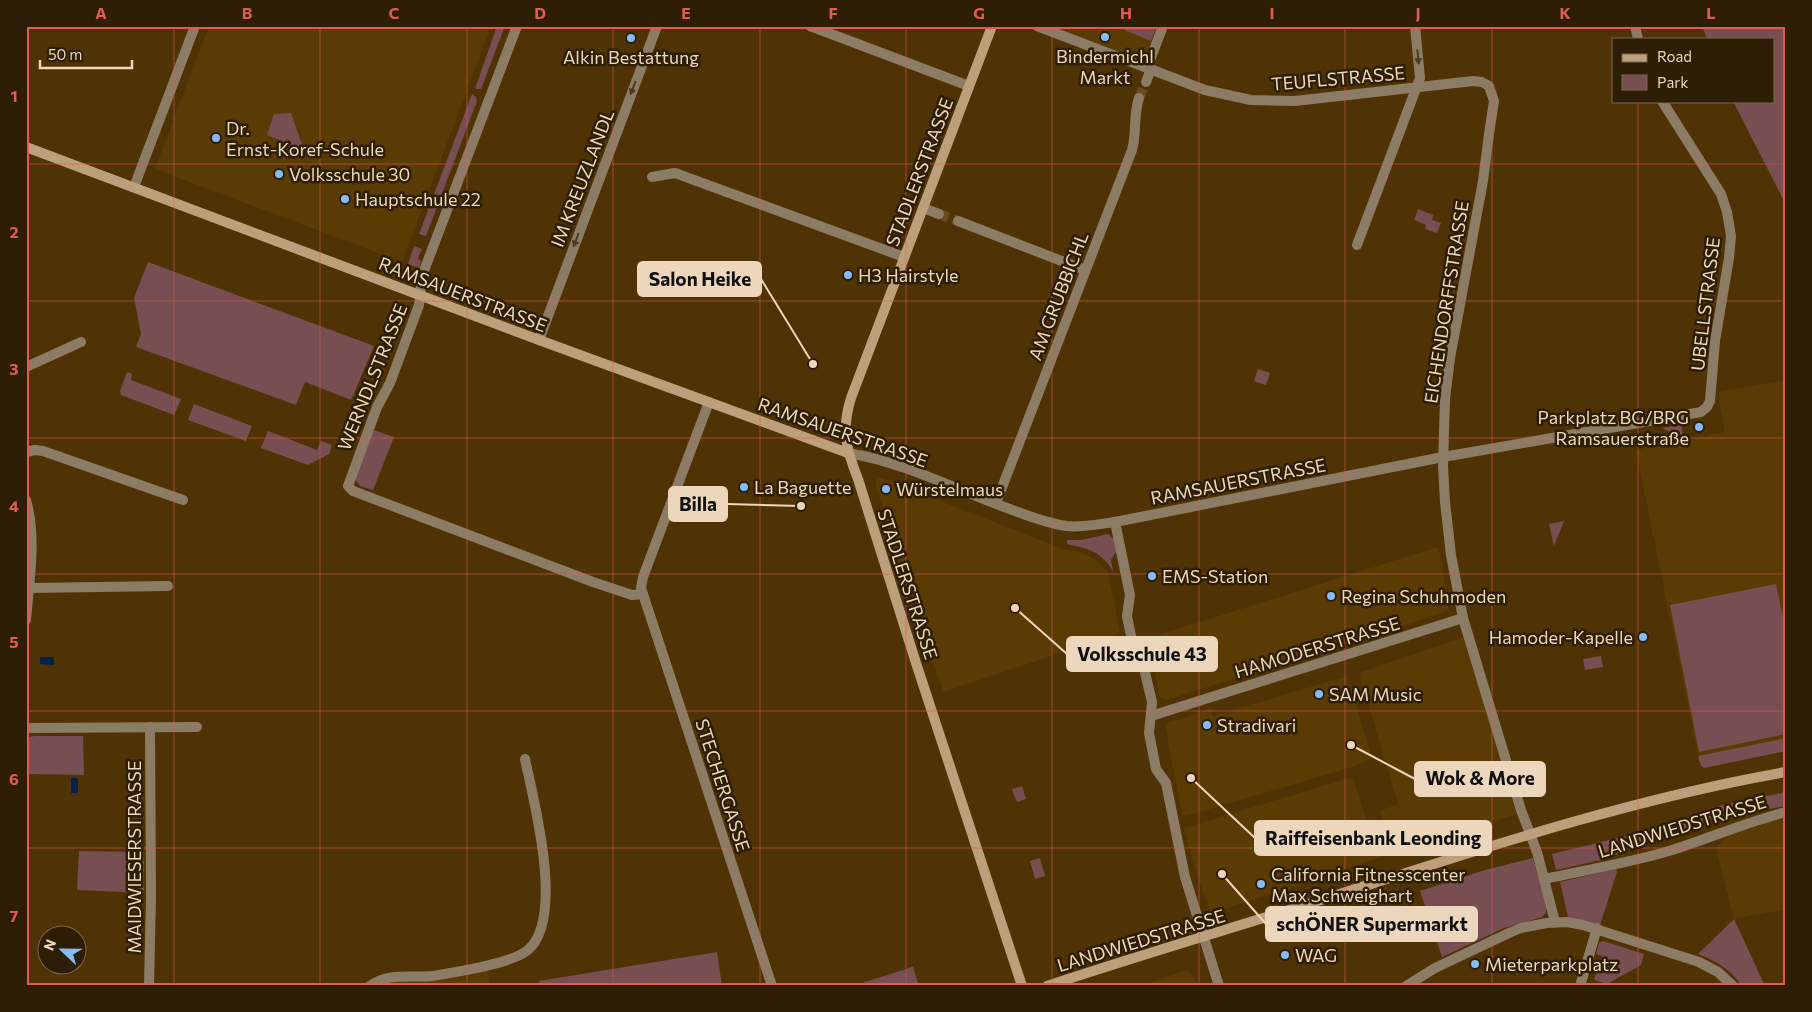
<svg xmlns="http://www.w3.org/2000/svg" width="1812" height="1012" font-family="Commissioner,sans-serif">
	<style>
		.built { fill: #5b3b04 }
		.green { fill: #774e51 }
		.water { fill: #00244b }
		.lines { fill: none; stroke-linecap: round; stroke-linejoin: round }
		.street-tunnel { stroke: #684c20; stroke-width: 10; stroke-dasharray: 10 5; stroke-linecap: butt }
		.street { stroke: #8d7c65; stroke-width: 10 }
		.secondary { stroke: #bca07b; stroke-width: 10 }
		.oneway { fill: #4a3a22 }
		.grid { fill: none; stroke: #dd5c54; stroke-width: 1; stroke-opacity: 0.55 }
		.poi-dot { fill: #86bbfb; stroke: #2e1e06; stroke-width: 2 }
		.labels { text-anchor: middle; dominant-baseline: central; stroke-width: 5; stroke-linejoin: round; paint-order: stroke }
		.poi-label { font-size: 18px; fill: #edd7bc; stroke: #2e1e06; text-anchor: start }
		.street-label { font-size: 18px; fill: #edd7bc; stroke: #2e1e06 }
		.leader { fill: none; stroke: #edd7bc; stroke-width: 2 }
		.callout-dot { fill: #edd7bc; stroke: #2e1e06; stroke-width: 2 }
		.callout { fill: #edd7bc; stroke: #edd7bc; stroke-width: 2 }
		.callout-label { font-size: 19px; text-anchor: middle; font-weight: bold; fill: #111 }
		.neatline { fill: none; stroke: #dd5c54; stroke-width: 2 }
		.grid-label { font-size: 16px; text-anchor: middle; font-weight: bold; fill: #dd5c54 }
	</style>
	<rect width="100%" height="100%" fill="#503305"/>
	<!-- built -->
	<g class="built">
		<polygon points="209,26 491,26 402,262 155,169"/>
		<polygon points="1052,26 1115,26 1151,41 1145,56 1140,58 1134,57"/>
		<polygon points="1786,380 1786,738 1698,756 1636,450 1725,432 1719,403 1719,392"/>
		<polygon points="881,478 1064,549 1088,555 1096,560 1108,573 1120,633 943,692 875,483 877,479"/>
		<polygon points="1438,547 1449,601 1448,610 1445,612 1166,700 1159,697 1149,638"/>
		<polygon points="1464,637 1518,814 1411,846 1302,885 1213,912 1210,911 1193,862 1184,828 1353,777 1368,825 1383,821 1380,811 1398,804 1359,673"/>
		<polygon points="1347,676 1371,755 1369,760 1349,768 1186,816 1182,815 1165,724 1211,709 1213,716"/>
		<polygon points="1786,817 1786,909 1734,919 1716,848 1726,836 1766,822"/>
		<polygon points="487,969 490,986 378,986 392,980"/>
		<polygon points="1182,971 1188,971 1191,974 1197,986 1142,986"/>
	</g>
	<!-- green -->
	<g class="green">
		<polygon points="497,26 505,26 481,89 475,89"/>
		<polygon points="1115,26 1157,26 1151,41"/>
		<polygon points="1702,26 1786,26 1786,205 1733,101 1773,101 1773,39 1707,39"/>
		<polygon points="472,94 476,97 477,101 426,236 419,234"/>
		<polygon points="291,113 304,150 267,135 274,114"/>
		<polygon points="1418,209 1433,215 1432,220 1441,223 1437,233 1425,229 1426,225 1414,220"/>
		<polygon points="414,246 422,249 418,258 421,262 419,268 408,264"/>
		<polygon points="148,262 374,346 351,400 305,382 296,405 136,347 141,334 134,298"/>
		<polygon points="1258,369 1270,373 1266,385 1254,381"/>
		<polygon points="127,372 132,374 131,380 181,399 174,415 121,395 120,391"/>
		<polygon points="194,404 252,426 246,441 188,420"/>
		<polygon points="1681,425 1683,435 1679,436 1662,428"/>
		<polygon points="373,430 394,437 373,490 360,486 354,478"/>
		<polygon points="268,431 317,450 321,441 332,445 329,454 308,465 261,448"/>
		<polygon points="1564,521 1554,546 1549,524"/>
		<path d="M1108 534 1114 539 1117 550 1111 560 1113 571C1100 551 1090 549 1067 544V540H1081Z"/>
		<polygon points="1776,584 1786,631 1786,734 1699,752 1670,605"/>
		<polygon points="1601,656 1603,667 1585,670 1583,659"/>
		<polygon points="34,736 83,736 84,775 26,774 26,741 30,737"/>
		<polygon points="1786,738 1786,751 1704,768 1701,766 1698,756"/>
		<polygon points="1022,786 1026,799 1017,802 1012,789"/>
		<polygon points="1786,792 1786,806 1710,819 1694,826 1628,846 1624,852 1601,860 1556,870 1552,854 1662,827 1714,807"/>
		<polygon points="79,851 144,852 144,893 77,890"/>
		<polygon points="1040,858 1045,876 1035,879 1030,861"/>
		<path d="M1533 858 1546 904C1547 910 1547 913 1542 917L1504 928 1442 957 1420 891 1485 870Z"/>
		<polygon points="1616,869 1617,872 1600,925 1568,917 1560,882"/>
		<path d="M1734 919 1765 986H1742C1730 969 1716 961 1698 954Z"/>
		<polygon points="1603,941 1644,954 1641,965 1607,984 1594,980 1602,956 1596,954 1599,943"/>
		<polygon points="717,952 722,986 540,986 539,981"/>
		<polygon points="913,967 919,986 853,986 912,967"/>
	</g>
	<!-- water -->
	<g class="water">
		<polygon points="40,657 54,657 54,665 40,664"/>
		<rect x="71" y="778" width="7" height="15"/>
	</g>
	<g class="lines">
		<!-- street-tunnel -->
		<g class="street-tunnel">
			<polyline points="1139,98 1146,82"/>
			<polyline points="939,214 958,221"/>
		</g>
		<!-- street -->
		<g class="street">
			<polyline points="517,26 422,276 419,305 390,383 377,407 348,486 353,491 593,582 632,595 643,594"/>
			<polyline points="810,26 969,86"/>
			<path d="M1037 26 1205 90 1251 100 1295 101 1473 81 1482 82 1489 86 1494 101 1489 134 1483 181 1450 358 1445 399 1443 466 1445 502 1451 555 1463 618 1521 810 1537 852 1544 879C1586 870 1628 863 1669 851 1708 839 1746 822 1786 812"/>
			<polyline points="1635,26 1638,39"/>
			<polyline points="1147,68 1163,26"/>
			<polyline points="1146,82 1151,69"/>
			<polyline points="652,177 675,173 904,257"/>
			<polyline points="134,187 195,26"/>
			<polyline points="923,208 939,214"/>
			<polyline points="958,221 1085,270"/>
			<polyline points="1357,245 1420,78 1415,26"/>
			<polyline points="539,340 657,26"/>
			<polyline points="26,367 81,342"/>
			<polyline points="709,402 643,577 641,588 772,986"/>
			<polyline points="26,452 35,450 43,451 183,500"/>
			<path d="M848 453C903 462 955 489 1007 508 1026 515 1046 523 1066 526 1082 528 1099 524 1115 522L1443 457 1701 412 1707 407 1710 401 1715 341 1729 258 1731 236 1727 212 1721 194 1662 101"/>
			<path d="M26 500C37 538 29 581 26 620"/>
			<path d="M996 503 1132 150C1137 133 1133 115 1139 98"/>
			<polyline points="1115,522 1130,595 1127,616 1131,636 1142,660 1152,702 1149,733 1156,769 1166,783 1185,877 1219,986"/>
			<polyline points="29,588 168,586"/>
			<polyline points="1151,716 1463,618"/>
			<polyline points="26,728 197,727"/>
			<polyline points="1544,879 1555,922"/>
			<polyline points="149,986 151,897 150,727"/>
			<path d="M370 986C388 972 412 978 433 976 456 972 511 964 528 950 565 918 534 802 525 759"/>
			<polyline points="1406,986 1435,968 1509,933 1521,928 1547,923 1567,922 1583,925 1699,962 1718,972 1733,986"/>
			<polyline points="1580,986 1597,928"/>
		</g>
		<!-- secondary -->
		<g class="secondary">
			<path d="M992 26 851 398C841 430 846 449 858 479L916 663 1022 986"/>
			<polyline points="26,147 539,340 848,453"/>
			<path d="M1047 986C1146 953 1247 924 1346 892 1490 846 1636 798 1786 772"/>
		</g>
	</g>
	<!-- one-way arrows -->
	<defs><path id="oneway-solid" d="M-6-.8H1V-3.2L6.5 0L1 3.2V.8H-6Z" transform="scale(1.25)"/></defs>
	<g class="oneway">
		<use href="#oneway-solid" transform="translate(1418 57) rotate(85)"/>
		<use href="#oneway-solid" transform="translate(633 88) rotate(111)"/>
		<use href="#oneway-solid" transform="translate(576 240) rotate(111)"/>
	</g>
	<!-- grid -->
	<path class="grid" d="M174 26V986M320 26V986M467 26V986M613 26V986M760 26V986M906 26V986M1052 26V986M1199 26V986M1345 26V986M1492 26V986M1638 26V39M1638 101V986M26 164H1786M26 301H1786M26 438H1786M26 574H1786M26 711H1786M26 848H1786"/>
	<!-- markers -->
	<g class="poi-dot">
		<circle cx="1105" cy="37" r="5"/>
		<circle cx="631" cy="38" r="5"/>
		<circle cx="216" cy="138" r="5"/>
		<circle cx="279" cy="174" r="5"/>
		<circle cx="345" cy="199" r="5"/>
		<circle cx="848" cy="275" r="5"/>
		<circle cx="1699" cy="427" r="5"/>
		<circle cx="744" cy="487" r="5"/>
		<circle cx="886" cy="489" r="5"/>
		<circle cx="1152" cy="576" r="5"/>
		<circle cx="1331" cy="596" r="5"/>
		<circle cx="1643" cy="637" r="5"/>
		<circle cx="1319" cy="694" r="5"/>
		<circle cx="1207" cy="725" r="5"/>
		<circle cx="1261" cy="884" r="5"/>
		<circle cx="1285" cy="955" r="5"/>
		<circle cx="1475" cy="964" r="5"/>
	</g>
	<g class="labels">
		<!-- poi labels -->
		<g class="poi-label">
			<text x="1105" y="56" text-anchor="middle">Bindermichl<tspan x="1105" dy="21">Markt</tspan></text>
			<text x="631" y="57" text-anchor="middle">Alkin Bestattung</text>
			<text x="226" y="128">Dr.<tspan x="226" dy="21">Ernst-Koref-Schule</tspan></text>
			<text x="289" y="174">Volksschule 30</text>
			<text x="355" y="199">Hauptschule 22</text>
			<text x="858" y="275">H3 Hairstyle</text>
			<text x="1689" y="417" text-anchor="end">Parkplatz BG/BRG<tspan x="1689" dy="21">Ramsauerstraße</tspan></text>
			<text x="754" y="487">La Baguette</text>
			<text x="896" y="489">Würstelmaus</text>
			<text x="1162" y="576">EMS-Station</text>
			<text x="1341" y="596">Regina Schuhmoden</text>
			<text x="1633" y="637" text-anchor="end">Hamoder-Kapelle</text>
			<text x="1329" y="694">SAM Music</text>
			<text x="1217" y="725">Stradivari</text>
			<text x="1271" y="874">California Fitnesscenter<tspan x="1271" dy="21">Max Schweighart</tspan></text>
			<text x="1295" y="955">WAG</text>
			<text x="1485" y="964">Mieterparkplatz</text>
		</g>
		<!-- street labels -->
		<g class="street-label">
			<text transform="translate(1338 78) rotate(-5)">TEUFLSTRASSE</text>
			<text transform="translate(919 172) rotate(-69)">STADLERSTRASSE</text>
			<text transform="translate(582 178) rotate(-69)">IM KREUZLANDL</text>
			<text transform="translate(463 294) rotate(21)">RAMSAUERSTRASSE</text>
			<text transform="translate(1058 296) rotate(-69)">AM GRUBBICHL</text>
			<text transform="translate(1446 302) rotate(-81)">EICHENDORFFSTRASSE</text>
			<text transform="translate(1705 304) rotate(-83)">UBELLSTRASSE</text>
			<text transform="translate(372 377) rotate(-68)">WERNDLSTRASSE</text>
			<text transform="translate(843 432) rotate(19)">RAMSAUERSTRASSE</text>
			<text transform="translate(1238 481) rotate(-11)">RAMSAUERSTRASSE</text>
			<text transform="translate(908 584) rotate(72)">STADLERSTRASSE</text>
			<text transform="translate(1317 647) rotate(-17)">HAMODERSTRASSE</text>
			<text transform="translate(723 785) rotate(72)">STECHERGASSE</text>
			<text transform="translate(1682 826) rotate(-17)">LANDWIEDSTRASSE</text>
			<text transform="translate(134 857) rotate(-90)">MAIDWIESERSTRASSE</text>
			<text transform="translate(1141 940) rotate(-17)">LANDWIEDSTRASSE</text>
		</g>
	</g>
	<!-- callouts -->
	<path class="leader" d="M813 364L761 279M801 506L727 504M1015 608L1067 654M1351 745L1415 779M1191 778L1255 838M1222 874L1266 924"/>
	<g class="callout-dot">
		<circle cx="813" cy="364" r="5"/>
		<circle cx="801" cy="506" r="5"/>
		<circle cx="1015" cy="608" r="5"/>
		<circle cx="1351" cy="745" r="5"/>
		<circle cx="1191" cy="778" r="5"/>
		<circle cx="1222" cy="874" r="5"/>
	</g>
	<g class="callout">
		<rect x="638" y="262" width="123" height="34" rx="5"/>
		<rect x="669" y="487" width="58" height="34" rx="5"/>
		<rect x="1067" y="637" width="150" height="34" rx="5"/>
		<rect x="1415" y="762" width="130" height="34" rx="5"/>
		<rect x="1255" y="821" width="236" height="34" rx="5"/>
		<rect x="1266" y="907" width="211" height="34" rx="5"/>
	</g>
	<g class="callout-label">
		<text x="700" y="286">Salon Heike</text>
		<text x="698" y="511">Billa</text>
		<text x="1142" y="661">Volksschule 43</text>
		<text x="1480" y="785">Wok &amp; More</text>
		<text x="1373" y="845">Raiffeisenbank Leonding</text>
		<text x="1372" y="931">schÖNER Supermarkt</text>
	</g>
	<!-- border -->
	<rect width="1812" height="1012" fill="none" stroke="#2e1e06" stroke-width="55"/>
	<!-- legend -->
	<rect x="1612" y="38" width="162" height="65" fill="#2e1e06" stroke="#7a684f"/>
	<rect x="1622" y="54" width="25" height="8" fill="#bca07b" stroke="#7a684f"/>
	<text x="1657" y="62" font-size="15" fill="#edd7bc">Road</text>
	<rect x="1622" y="75" width="25" height="15" fill="#774e51" stroke="#7a684f"/>
	<text x="1657" y="88" font-size="15" fill="#edd7bc">Park</text>
	<!-- north arrow -->
	<g transform="translate(62 950) rotate(292)"><circle r="24" fill="#2e1e06" stroke="#7a684f"/>
	<path d="M0-4L9 19L0 12L-9 19Z" fill="#86bbfb"/>
	<text y="-8" font-size="14" font-weight="bold" text-anchor="middle" fill="#edd7bc">N</text>
	</g>
	<!-- scale -->
	<path d="M40 60v8h92v-8" fill="none" stroke="#edd7bc" stroke-width="2.5"/>
	<text x="48" y="60" font-size="15" fill="#edd7bc" stroke="#2e1e06" stroke-width="4" paint-order="stroke">50 m</text>
	<rect x="28" y="28" width="1756" height="956" class="neatline"/>
	<g class="grid-label">
		<text x="101" y="19">A</text>
		<text x="247" y="19">B</text>
		<text x="394" y="19">C</text>
		<text x="540" y="19">D</text>
		<text x="686" y="19">E</text>
		<text x="833" y="19">F</text>
		<text x="979" y="19">G</text>
		<text x="1126" y="19">H</text>
		<text x="1272" y="19">I</text>
		<text x="1418" y="19">J</text>
		<text x="1565" y="19">K</text>
		<text x="1711" y="19">L</text>
		<text x="14" y="102">1</text>
		<text x="14" y="238">2</text>
		<text x="14" y="375">3</text>
		<text x="14" y="512">4</text>
		<text x="14" y="648">5</text>
		<text x="14" y="785">6</text>
		<text x="14" y="922">7</text>
	</g>
</svg>
